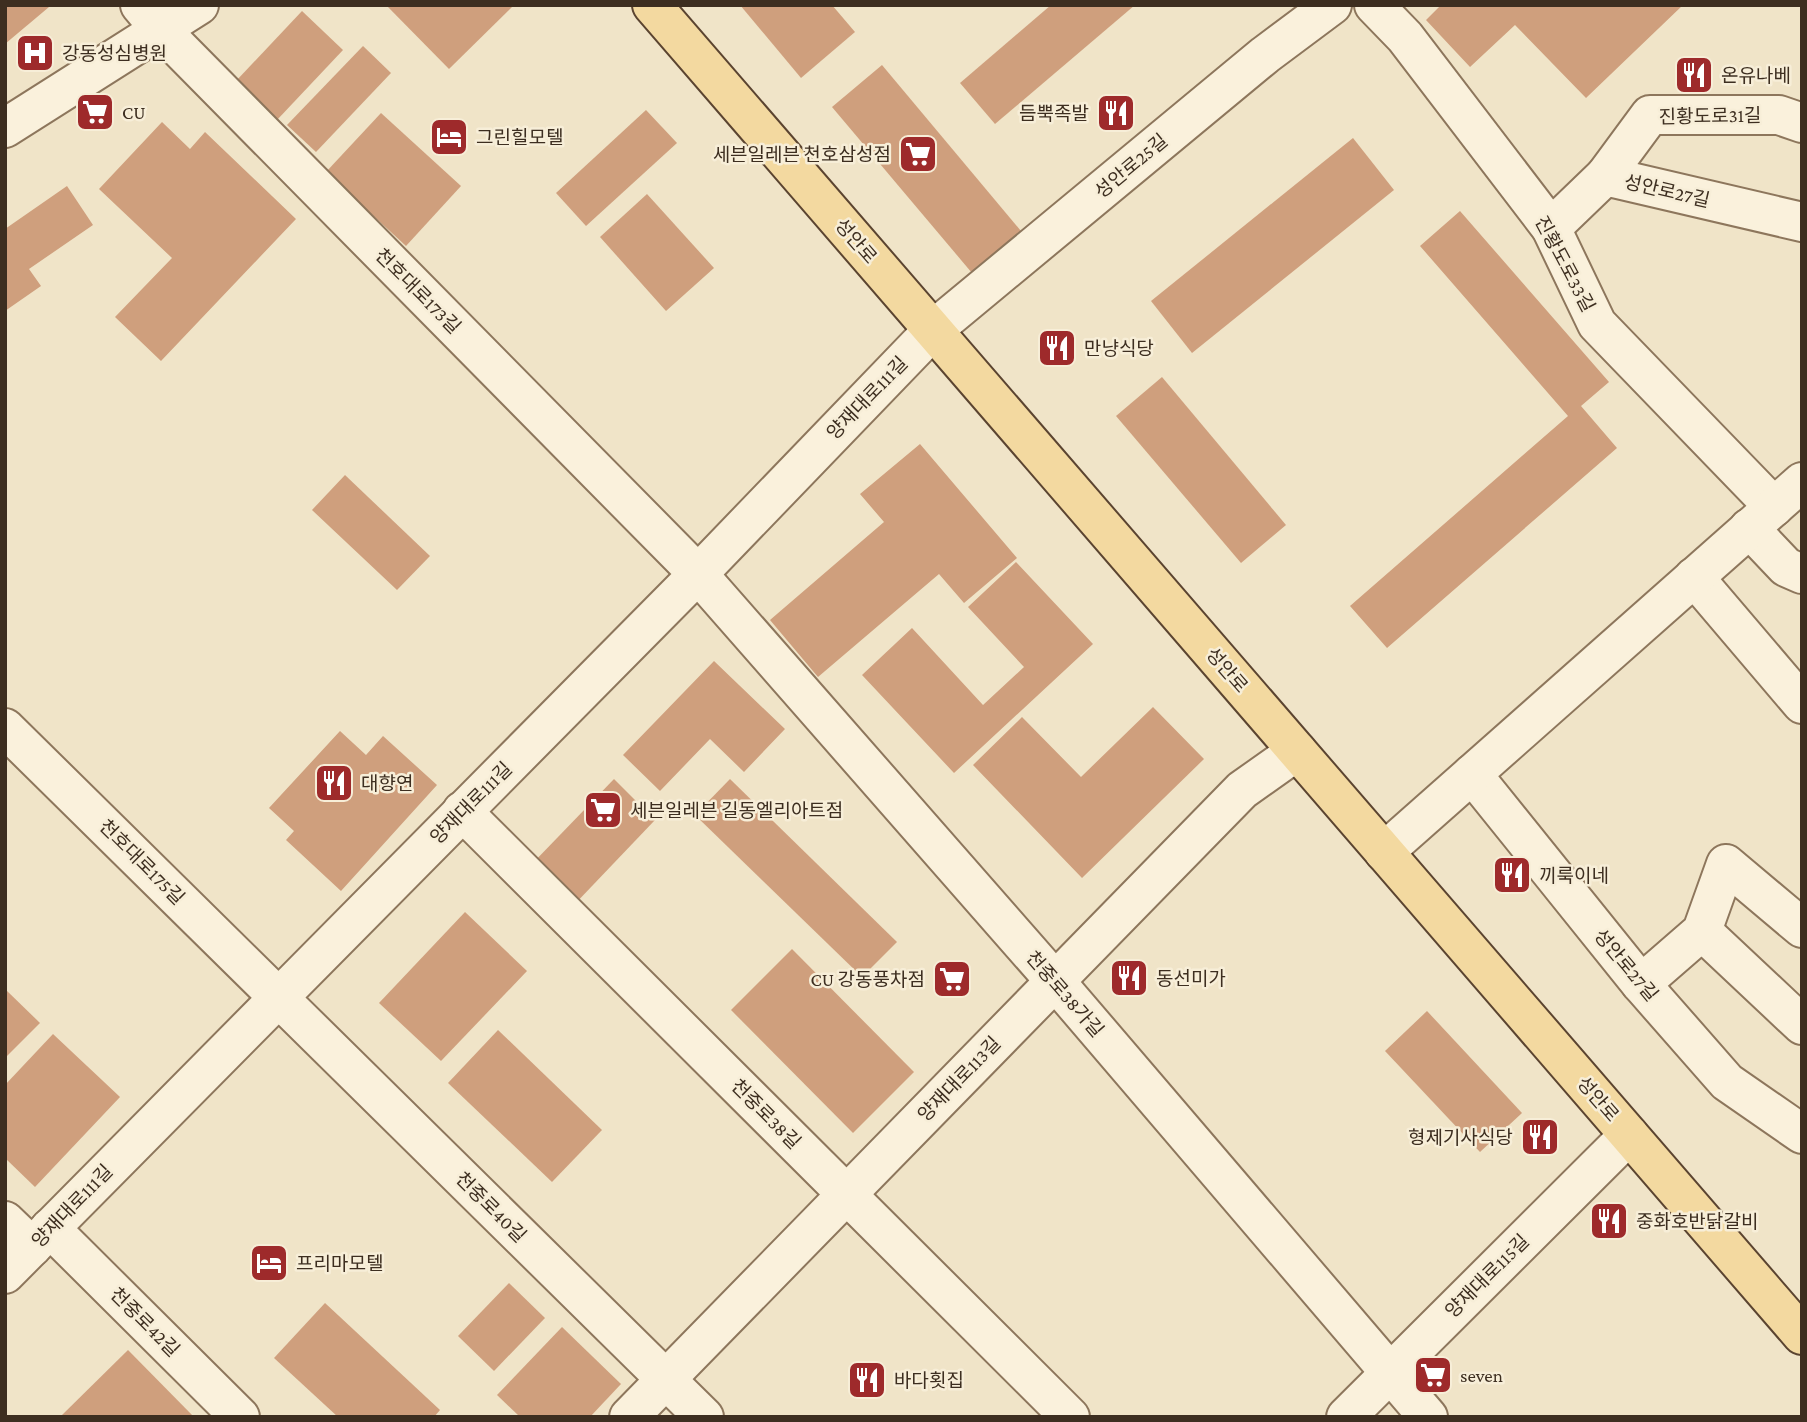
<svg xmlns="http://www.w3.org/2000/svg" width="1807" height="1422" font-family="'Crimson Pro','Noto Sans KR',serif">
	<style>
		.building { fill: #cf9f7d }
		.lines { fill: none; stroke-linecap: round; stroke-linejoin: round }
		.minor-casing { stroke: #8d765c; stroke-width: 42 }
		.major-casing { stroke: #5b4430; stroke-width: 42 }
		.minor { stroke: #faf1dc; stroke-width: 38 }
		.major { stroke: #f3d9a0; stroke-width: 38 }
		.labels { text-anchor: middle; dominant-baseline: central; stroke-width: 5; stroke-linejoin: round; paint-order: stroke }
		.poi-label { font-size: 19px; fill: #3d2e20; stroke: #f7eed8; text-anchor: start }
		.street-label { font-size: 19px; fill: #3d2e20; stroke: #f7eed8 }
	</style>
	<rect width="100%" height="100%" fill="#f0e4c8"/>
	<!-- building -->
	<g class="building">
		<polygon points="5,5 48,5 49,7 5,44"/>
		<polygon points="386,5 514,5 449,69"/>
		<polygon points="740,5 832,5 855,32 801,78"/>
		<polygon points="1051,5 1135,5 995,124 960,83"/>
		<polygon points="1441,5 1683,5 1586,98 1515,25 1470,67 1426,20"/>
		<polygon points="302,11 343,50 277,120 236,81"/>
		<polygon points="363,46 391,73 316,152 287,125"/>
		<polygon points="882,65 1021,231 972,273 832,107"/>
		<polygon points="646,110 677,143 586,226 556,193"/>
		<polygon points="381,113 461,186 406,246 326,172"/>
		<polygon points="162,122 190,149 205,132 296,219 161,361 115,317 172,258 99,189"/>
		<polygon points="1353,138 1394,190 1192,353 1151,301"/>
		<polygon points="67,186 93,225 29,269 41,286 5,311 5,229"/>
		<polygon points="647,194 714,268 666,311 600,237"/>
		<polygon points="1460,211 1609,382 1581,406 1617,448 1387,648 1350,606 1568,416 1420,246"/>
		<polygon points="1162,377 1286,525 1241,563 1116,416"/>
		<polygon points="920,444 1017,558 964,603 939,574 818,677 770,620 884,522 860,494"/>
		<polygon points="345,475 430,556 397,590 312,510"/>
		<polygon points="1016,562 1093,644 954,773 862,675 912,628 983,705 1024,667 968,607"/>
		<polygon points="714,661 785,729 744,772 710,739 660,791 623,755"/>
		<polygon points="1153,707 1204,759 1082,878 973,765 1022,717 1081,777"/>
		<polygon points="340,731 366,755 383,736 437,785 341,891 286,840 294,831 269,808"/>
		<polygon points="614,779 655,820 572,907 530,866"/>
		<polygon points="730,779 897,942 862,977 695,815"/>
		<polygon points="465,912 527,971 441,1061 379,1003"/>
		<polygon points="792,949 914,1072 853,1133 731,1010"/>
		<polygon points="5,989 40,1023 5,1058"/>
		<polygon points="1427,1011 1522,1113 1480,1152 1385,1051"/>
		<polygon points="498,1030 602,1130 552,1182 448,1083"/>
		<polygon points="53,1034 120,1097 35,1187 5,1158 5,1085"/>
		<polygon points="509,1283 545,1318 494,1371 458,1336"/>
		<polygon points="325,1303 440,1410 434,1417 338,1417 274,1358"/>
		<polygon points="562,1327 621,1384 590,1417 520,1417 497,1395"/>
		<polygon points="128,1350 194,1417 60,1417"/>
	</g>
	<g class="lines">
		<defs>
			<g id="minor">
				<polyline points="140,5 161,30 698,574 1055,981 1428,1417"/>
				<polyline points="1374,5 1405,37 1551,228 1597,324 1774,507"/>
				<polyline points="5,128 199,5"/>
				<polyline points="1605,176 1650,115 1779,115 1802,123"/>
				<polyline points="1551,228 1605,176 1802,222"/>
				<polyline points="1749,528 1786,567 1802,574"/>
				<polyline points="1694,577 1802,704"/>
				<polyline points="5,728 704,1417"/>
				<polyline points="1472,774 1641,984 1727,1082 1802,1134"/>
				<polyline points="462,811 1070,1417"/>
				<polyline points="1384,852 1802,482"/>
				<polyline points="1702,931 1802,1025"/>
				<polyline points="1641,984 1702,931 1726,864 1802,928"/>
				<polyline points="5,1221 32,1247"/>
				<polyline points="50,1228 240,1417"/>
				<polyline points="5,1274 698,574 933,330 1265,55 1332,5"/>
				<polyline points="629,1417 1242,790 1297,751"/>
				<polyline points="1346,1417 1629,1135"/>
			</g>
			<polyline id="major" points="652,5 1802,1335"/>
		</defs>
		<!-- minor casing -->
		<use href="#minor" class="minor-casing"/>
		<!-- major casing -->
		<use href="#major" class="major-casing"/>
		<!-- minor -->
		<use href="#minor" class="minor"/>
		<!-- major -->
		<use href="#major" class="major"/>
	</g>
	<!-- icons -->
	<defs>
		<symbol id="hospital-square" viewBox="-11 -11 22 22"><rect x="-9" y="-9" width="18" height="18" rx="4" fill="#9e2a2b" stroke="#f7eed8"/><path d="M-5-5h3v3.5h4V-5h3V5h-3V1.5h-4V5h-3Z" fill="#fff"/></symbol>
		<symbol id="restaurant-square" viewBox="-11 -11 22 22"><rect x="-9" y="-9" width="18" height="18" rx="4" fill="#9e2a2b" stroke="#f7eed8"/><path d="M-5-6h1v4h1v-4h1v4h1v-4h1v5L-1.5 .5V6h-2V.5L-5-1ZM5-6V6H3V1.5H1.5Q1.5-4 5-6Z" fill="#fff"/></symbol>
		<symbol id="supermarket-square" viewBox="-11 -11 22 22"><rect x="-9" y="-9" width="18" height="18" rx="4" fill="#9e2a2b" stroke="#f7eed8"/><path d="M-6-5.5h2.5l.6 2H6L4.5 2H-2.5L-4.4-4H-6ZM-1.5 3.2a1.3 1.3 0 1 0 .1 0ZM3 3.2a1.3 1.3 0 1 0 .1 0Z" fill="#fff"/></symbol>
		<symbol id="hotel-square" viewBox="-11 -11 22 22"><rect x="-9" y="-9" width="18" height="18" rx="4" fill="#9e2a2b" stroke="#f7eed8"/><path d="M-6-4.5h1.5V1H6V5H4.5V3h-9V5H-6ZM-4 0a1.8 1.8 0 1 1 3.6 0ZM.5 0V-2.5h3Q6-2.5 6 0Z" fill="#fff"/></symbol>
	</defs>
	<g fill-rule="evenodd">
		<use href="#hospital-square" x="13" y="31" width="44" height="44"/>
		<use href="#restaurant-square" x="1672" y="53" width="44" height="44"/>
		<use href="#supermarket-square" x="73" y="90" width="44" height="44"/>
		<use href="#restaurant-square" x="1094" y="91" width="44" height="44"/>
		<use href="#hotel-square" x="427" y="115" width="44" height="44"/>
		<use href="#supermarket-square" x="896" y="132" width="44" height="44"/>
		<use href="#restaurant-square" x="1035" y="326" width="44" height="44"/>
		<use href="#restaurant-square" x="312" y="761" width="44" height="44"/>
		<use href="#supermarket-square" x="581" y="788" width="44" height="44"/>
		<use href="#restaurant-square" x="1490" y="853" width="44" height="44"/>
		<use href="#restaurant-square" x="1107" y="956" width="44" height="44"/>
		<use href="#supermarket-square" x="930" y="957" width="44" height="44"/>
		<use href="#restaurant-square" x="1518" y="1115" width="44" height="44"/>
		<use href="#restaurant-square" x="1587" y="1199" width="44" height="44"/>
		<use href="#hotel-square" x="247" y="1241" width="44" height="44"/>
		<use href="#supermarket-square" x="1411" y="1353" width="44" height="44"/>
		<use href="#restaurant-square" x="845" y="1358" width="44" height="44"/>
	</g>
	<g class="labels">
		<!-- poi labels -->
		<g class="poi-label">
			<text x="62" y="53">강동성심병원</text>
			<text x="1721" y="75">온유나베</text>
			<text x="122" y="112">CU</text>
			<text x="1089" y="113" text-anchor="end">듬뿍족발</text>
			<text x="476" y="137">그린힐모텔</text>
			<text x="891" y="154" text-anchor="end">세븐일레븐 천호삼성점</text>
			<text x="1084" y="348">만냥식당</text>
			<text x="361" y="783">대향연</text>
			<text x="630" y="810">세븐일레븐 길동엘리아트점</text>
			<text x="1539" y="875">끼룩이네</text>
			<text x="1156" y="978">동선미가</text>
			<text x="925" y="979" text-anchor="end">CU 강동풍차점</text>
			<text x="1513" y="1137" text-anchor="end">형제기사식당</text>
			<text x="1636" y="1221">중화호반닭갈비</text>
			<text x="296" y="1263">프리마모텔</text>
			<text x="1460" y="1375">seven</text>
			<text x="894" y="1380">바다횟집</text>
		</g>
		<!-- street labels -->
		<g class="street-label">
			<text transform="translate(1710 116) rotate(-1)">진황도로31길</text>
			<text transform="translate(1131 166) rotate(-40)">성안로25길</text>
			<text transform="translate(1667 191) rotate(13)">성안로27길</text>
			<text transform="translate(856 241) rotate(49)">성안로</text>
			<text transform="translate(1565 264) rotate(62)">진황도로33길</text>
			<text transform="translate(418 291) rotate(45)">천호대로173길</text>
			<text transform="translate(867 398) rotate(-46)">양재대로111길</text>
			<text transform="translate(1227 670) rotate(49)">성안로</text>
			<text transform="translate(471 803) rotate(-45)">양재대로111길</text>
			<text transform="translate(142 862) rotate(45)">천호대로175길</text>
			<text transform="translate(1626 965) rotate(50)">성안로27길</text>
			<text transform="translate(1065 994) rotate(49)">천중로38가길</text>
			<text transform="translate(959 1079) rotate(-46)">양재대로113길</text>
			<text transform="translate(1598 1099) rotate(49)">성안로</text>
			<text transform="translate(766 1114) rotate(45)">천중로38길</text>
			<text transform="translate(72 1206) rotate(-46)">양재대로111길</text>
			<text transform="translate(491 1207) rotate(45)">천중로40길</text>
			<text transform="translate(1487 1276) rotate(-45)">양재대로115길</text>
			<text transform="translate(145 1322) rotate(45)">천중로42길</text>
		</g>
	</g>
	<!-- border -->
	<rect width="1807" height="1422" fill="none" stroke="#3d2e20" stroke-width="14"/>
</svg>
